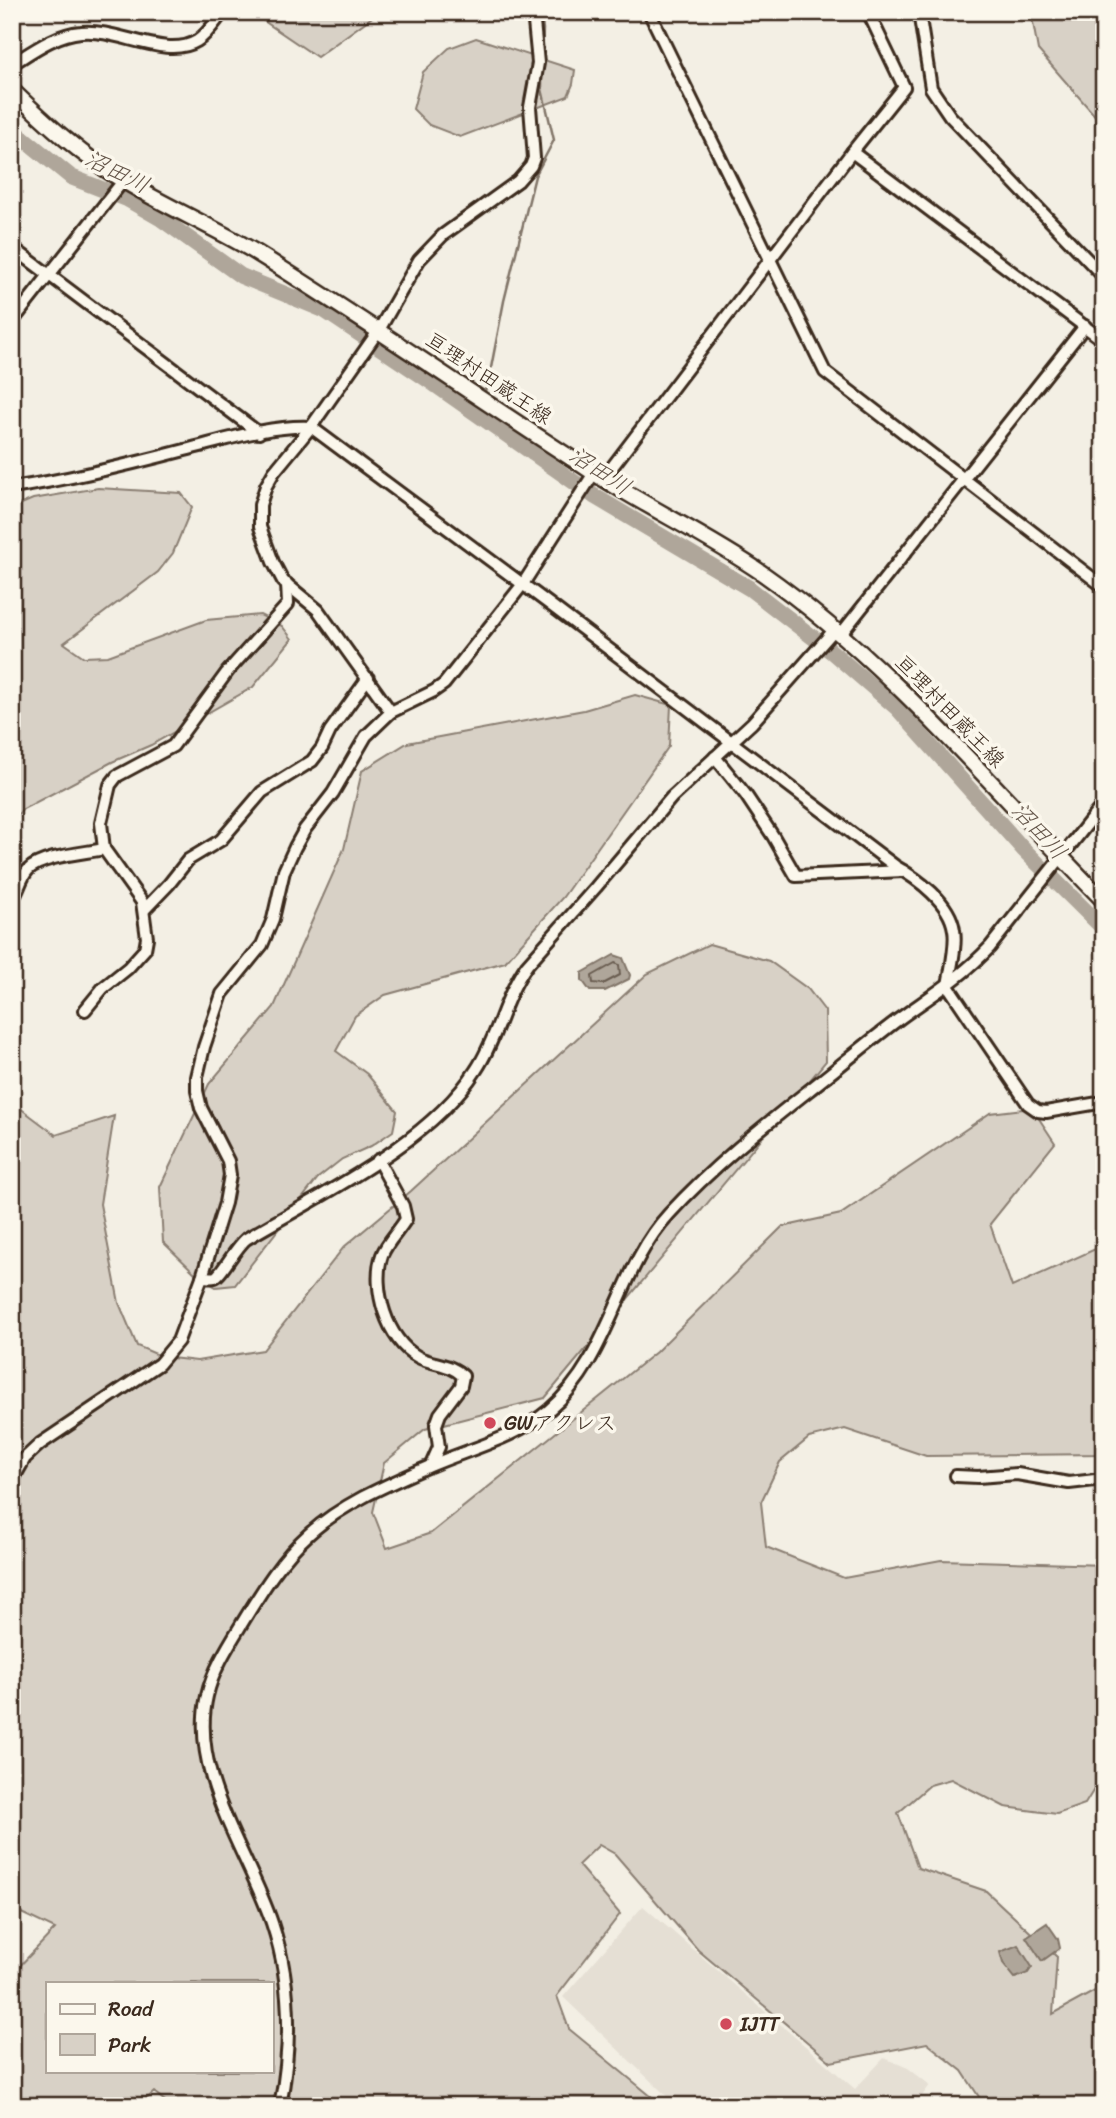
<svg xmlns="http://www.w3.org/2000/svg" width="1116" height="2118" font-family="Sriracha,'Klee One',sans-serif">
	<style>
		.built { fill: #e5dfd4 }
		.green { fill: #d8d1c6; stroke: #8a7e72; stroke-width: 2; fill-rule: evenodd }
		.water { fill: #afa69a; stroke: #817468; stroke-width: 2 }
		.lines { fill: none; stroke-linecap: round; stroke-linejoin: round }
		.shore { stroke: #695c50; stroke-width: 2 }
		.stream { stroke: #817468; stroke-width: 2.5 }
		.river { stroke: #afa69a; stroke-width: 16 }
		.minor-casing { stroke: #3b2a1e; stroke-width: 16 }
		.major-casing { stroke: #3b2a1e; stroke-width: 19 }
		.minor { stroke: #fbf7ec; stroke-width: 10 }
		.major { stroke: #fbf7ec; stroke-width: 14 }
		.poi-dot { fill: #d1495b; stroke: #fbf7ec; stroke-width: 2.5 }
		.labels { text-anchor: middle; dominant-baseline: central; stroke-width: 7; stroke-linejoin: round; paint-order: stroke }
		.street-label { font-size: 21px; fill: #3b2a1e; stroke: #fbf7ec }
		.poi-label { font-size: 21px; fill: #3b2a1e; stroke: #fbf7ec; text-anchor: start }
		.water-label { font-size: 23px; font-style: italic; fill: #645549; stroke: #fbf7ec }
	</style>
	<rect width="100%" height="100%" fill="#f3efe4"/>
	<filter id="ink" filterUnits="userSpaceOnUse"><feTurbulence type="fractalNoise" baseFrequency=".0143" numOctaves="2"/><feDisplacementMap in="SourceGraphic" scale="14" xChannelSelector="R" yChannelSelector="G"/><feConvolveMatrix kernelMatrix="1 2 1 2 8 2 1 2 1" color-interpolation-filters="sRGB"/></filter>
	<g filter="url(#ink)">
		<!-- built -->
		<polygon class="built" points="643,1906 855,2089 884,2058 908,2068 930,2085 915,2106 677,2106 563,1997"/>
		<!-- green -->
		<g class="green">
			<polygon points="267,12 379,12 317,57 261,19"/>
			<polygon points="1031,12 1104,12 1104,126 1038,50"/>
			<polygon points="476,38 575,70 573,84 568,96 460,137 429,125 413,109 423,72 449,48"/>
			<polygon points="98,488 181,493 192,507 173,553 158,572 64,643 84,657 108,656 206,620 260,615 282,626 292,639 253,687 151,745 112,762 23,809 12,821 12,508 33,499"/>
			<polygon points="635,695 671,705 669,746 563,897 505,962 385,995 355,1016 336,1051 367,1074 397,1111 393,1131 371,1146 342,1159 318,1178 235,1285 216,1287 199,1277 163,1242 160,1187 209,1084 274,1007 344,849 362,771 407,743 584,710"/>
			<path d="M709 944 769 961 808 989 825 1011 826 1061 545 1398 425 1429 384 1463 373 1512 387 1548 431 1533 656 1352 782 1227 841 1214 990 1113 1032 1108 1055 1143 990 1224 1012 1287 1104 1245V1454L926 1456 845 1429 809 1438 780 1462 761 1502 766 1547 844 1578 941 1560 1104 1565V1773L1085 1804 1057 1814 1005 1807 951 1779 930 1785 898 1813 918 1868 986 1891 1057 1957 1053 2014 1104 1986V2106H985L962 2071 927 2043 831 2062 698 1950 615 1854 599 1845 578 1865 620 1914 557 1996 569 2029 663 2106H171L154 2092 139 2106H12V1974L55 1929 15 1910 12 1912V1102L56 1135 114 1116 100 1204 119 1303 137 1346 163 1357 197 1361 263 1350 344 1247 411 1191 647 974ZM47 1983H271V2071H47Z"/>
		</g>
		<!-- water -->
		<g class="water">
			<polygon points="614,955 623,958 630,975 629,979 605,991 590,991 582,980 582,973"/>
			<polygon points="1047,1923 1058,1939 1060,1948 1042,1961 1026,1937"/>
			<polygon points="1018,1945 1032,1967 1028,1973 1015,1978 1003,1963 1000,1952"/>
		</g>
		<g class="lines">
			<!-- shore -->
			<polygon class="shore" points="615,963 619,965 620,975 603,984 593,983 592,976"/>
			<!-- stream -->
			<g class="stream">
				<polyline points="540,12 543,29 542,54"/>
				<polyline points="484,395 490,373 504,301 535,176 554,140 542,89 542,68"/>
				<polyline points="478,415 481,405"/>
			</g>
			<!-- river -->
			<polyline class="river" points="12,129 71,177 127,199 160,218 241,276 324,310 430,381 594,496 749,588 832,652 897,708 1023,849 1104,929"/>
			<defs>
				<g id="minor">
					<polyline points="649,12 825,372 1104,587"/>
					<polyline points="919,12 931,88 950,116 1104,277"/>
					<path d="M12 64C33 51 56 34 81 32 117 28 166 60 197 41 208 34 215 22 223 12"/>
					<polyline points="852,152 1104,341"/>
					<polyline points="12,247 259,433"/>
					<polyline points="12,322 123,181"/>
					<polyline points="603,479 852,152 904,87 868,12"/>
					<path d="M12 488C71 479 128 465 185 450 225 440 270 425 311 427L548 603 895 866C918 879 950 902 954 930 957 945 950 971 948 986L1028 1104 1038 1111 1046 1112 1104 1102"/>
					<polyline points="841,634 1085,326"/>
					<polyline points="391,712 318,610 283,581 273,562 260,527 260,505 266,486 274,472 311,427 379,330 419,260 443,235 518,181 531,166 534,158 530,107 538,63 533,12"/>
					<polyline points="715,757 745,794 773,836 796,876 903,871"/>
					<path d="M12 900C19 891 20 879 28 870 41 856 85 853 104 849"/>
					<polyline points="145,909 169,884 188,860 221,840 262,792 312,761 322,748 330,731 368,678"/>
					<polyline points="85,1010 103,988 128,968 145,949 147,938 142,902 104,849 101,823 110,785 117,776 173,746 228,671 288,604 287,584"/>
					<path d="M378 1160 403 1206 406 1219C399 1231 387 1242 382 1255 371 1287 387 1341 418 1357 433 1365 450 1363 463 1376L461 1386 440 1414 436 1425 439 1447 431 1465"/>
					<path d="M202 1277C207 1277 211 1278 215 1277 221 1275 236 1247 246 1239 320 1195 429 1144 476 1070 498 1037 504 997 527 965L596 887 672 797 752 723 835 629"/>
					<polyline points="956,1476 978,1477 1017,1474 1069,1483 1104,1479"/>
					<polyline points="12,1481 25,1458 40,1444 159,1364 178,1341 202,1277 225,1203 230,1175 228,1161 201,1108 197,1091 197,1077 204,1047 222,994 262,945 273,919 284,871 295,847 305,829 333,793 366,736 391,712 434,691 444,684 523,584 594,473"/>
					<path d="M280 2106C292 2044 292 1983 272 1923 248 1852 189 1773 207 1696 213 1669 230 1643 244 1620 263 1589 282 1558 309 1534 343 1503 389 1484 430 1466 469 1449 516 1438 549 1410 611 1358 617 1270 669 1214 711 1168 760 1129 808 1091 839 1067 868 1042 899 1019 932 995 962 977 990 947L1104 803"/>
				</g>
				<path id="major" d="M12 90C46 123 83 157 124 181 167 207 214 227 257 253 370 323 479 399 591 471 646 507 707 535 762 573 892 664 993 789 1104 901"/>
			</defs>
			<!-- minor casing -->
			<use href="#minor" class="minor-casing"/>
			<!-- major casing -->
			<use href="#major" class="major-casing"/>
			<!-- minor -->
			<use href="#minor" class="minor"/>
			<!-- major -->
			<use href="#major" class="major"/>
		</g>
	</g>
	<!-- markers -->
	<g class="poi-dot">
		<circle cx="490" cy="1423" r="7"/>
		<circle cx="726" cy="2024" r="7"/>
	</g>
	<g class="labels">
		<!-- street labels -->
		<g class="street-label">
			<text transform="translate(489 378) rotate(34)">亘理村田蔵王線</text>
			<text transform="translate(950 711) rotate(46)">亘理村田蔵王線</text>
		</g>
		<!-- poi labels -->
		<g class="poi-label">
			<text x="504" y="1423">GWアクレス</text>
			<text x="740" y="2024">IJTT</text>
		</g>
		<!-- water labels -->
		<g class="water-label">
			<text transform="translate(117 172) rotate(26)">沼田川</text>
			<text transform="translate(600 471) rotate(33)">沼田川</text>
			<text transform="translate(1039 831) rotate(47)">沼田川</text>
		</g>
	</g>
	<!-- margin -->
	<rect width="1116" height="2118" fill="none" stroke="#fbf7ec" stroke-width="42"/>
	<rect x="21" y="21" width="1074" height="2076" fill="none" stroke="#3b2a1e" stroke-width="2.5" filter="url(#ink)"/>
	<!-- legend -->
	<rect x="46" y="1982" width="228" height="91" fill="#fbf7ec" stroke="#aea59a" stroke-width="2"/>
	<rect x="60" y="2004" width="35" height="10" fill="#fbf7ec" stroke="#aea59a" stroke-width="2"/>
	<text x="108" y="2016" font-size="21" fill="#3b2a1e">Road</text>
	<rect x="60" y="2034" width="35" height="21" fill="#d8d1c6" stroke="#aea59a" stroke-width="2"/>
	<text x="108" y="2052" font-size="21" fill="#3b2a1e">Park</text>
</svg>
